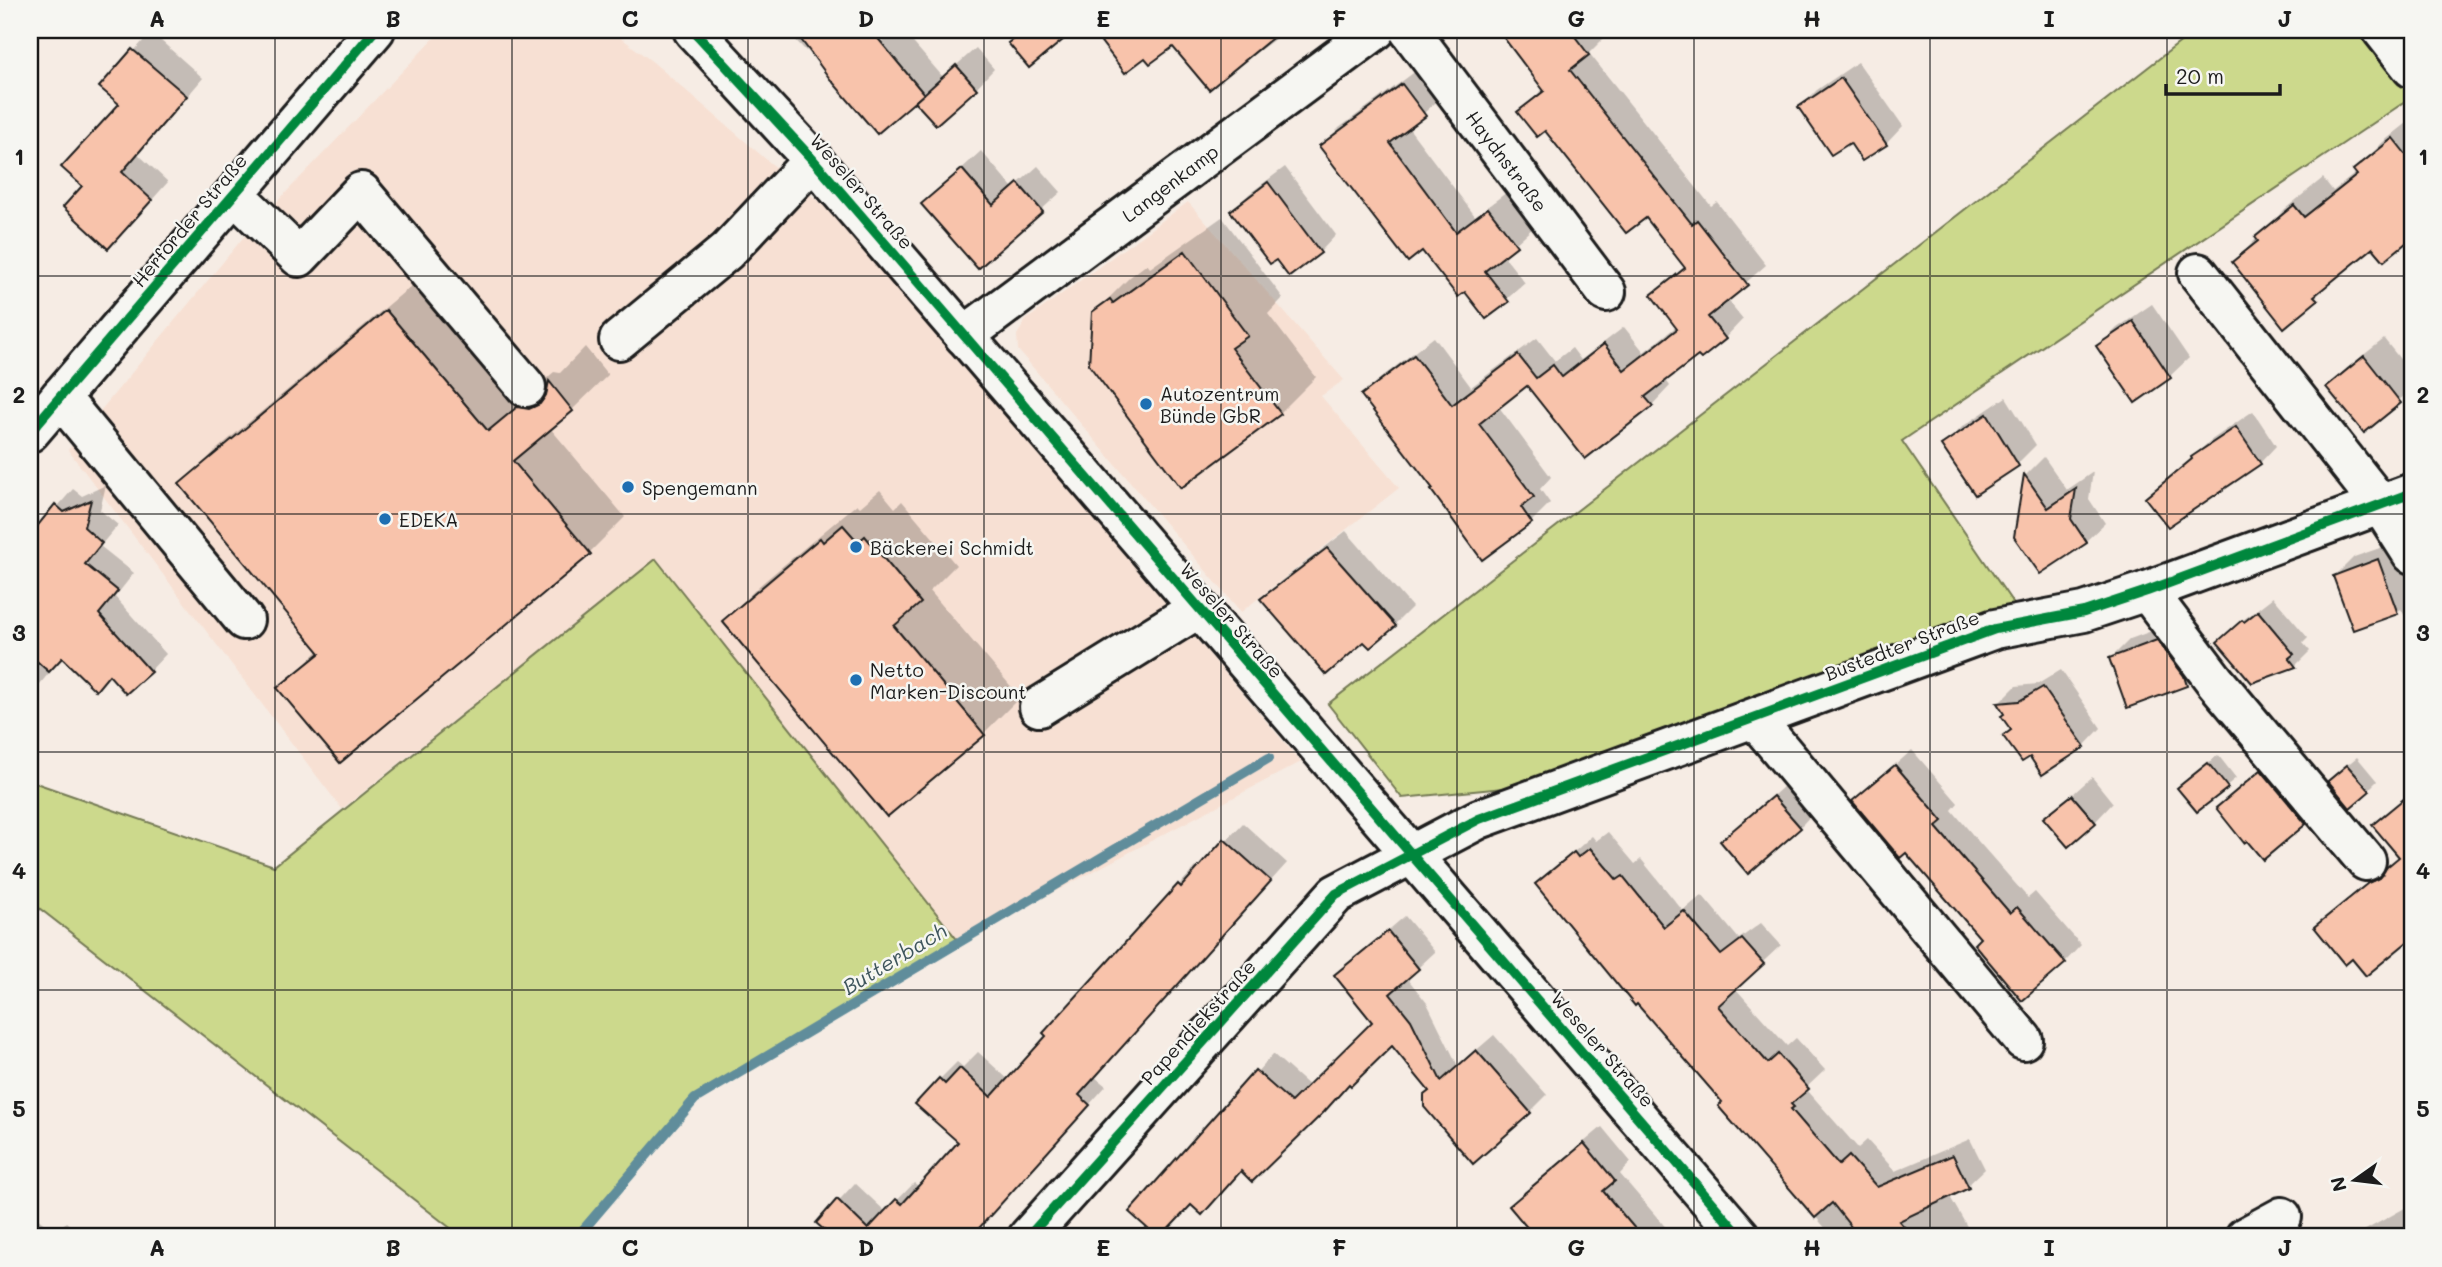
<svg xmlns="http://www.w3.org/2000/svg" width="2442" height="1267" font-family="Mali,sans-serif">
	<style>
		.built { fill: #f7e0d3 }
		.green { fill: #ccd98c; stroke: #747a54; stroke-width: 2 }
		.shadow { fill: #0003 }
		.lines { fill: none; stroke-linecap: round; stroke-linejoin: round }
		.stream { stroke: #618d9b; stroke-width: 10 }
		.building { fill: #f8c3ab; stroke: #1c1c1c; stroke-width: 2 }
		.minor-casing { stroke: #1c1c1c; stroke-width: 44 }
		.major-casing { stroke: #1c1c1c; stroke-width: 44 }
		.minor { stroke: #f6f6f2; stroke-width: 38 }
		.major { stroke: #f6f6f2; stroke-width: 38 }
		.cycleway-casing { stroke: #f6f6f2; stroke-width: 15 }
		.cycleway { stroke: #00873e; stroke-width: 10 }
		.grid { fill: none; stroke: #1c1c1c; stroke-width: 2; stroke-opacity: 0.55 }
		.poi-dot { fill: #1f6fb2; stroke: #f6f6f2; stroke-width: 2.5 }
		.labels { text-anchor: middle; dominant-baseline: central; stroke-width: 5; stroke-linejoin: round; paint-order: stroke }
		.street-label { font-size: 19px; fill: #1c1c1c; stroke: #f6f6f2 }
		.poi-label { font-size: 19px; fill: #1c1c1c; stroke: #f6f6f2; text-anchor: start }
		.water-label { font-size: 21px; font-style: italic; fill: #3e555c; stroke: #f6f6f2 }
		.neatline { fill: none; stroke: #1c1c1c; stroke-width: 2.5 }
		.grid-label { font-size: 23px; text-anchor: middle; font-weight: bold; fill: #1c1c1c }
	</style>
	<rect width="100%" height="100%" fill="#f6ece4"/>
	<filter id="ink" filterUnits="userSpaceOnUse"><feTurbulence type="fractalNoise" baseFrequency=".0143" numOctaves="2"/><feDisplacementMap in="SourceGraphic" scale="14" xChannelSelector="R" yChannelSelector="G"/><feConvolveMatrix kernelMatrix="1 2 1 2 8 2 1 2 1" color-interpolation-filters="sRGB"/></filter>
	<g filter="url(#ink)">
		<!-- built -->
		<g class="built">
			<polygon points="442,30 611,30 654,63 768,161 820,202 959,360 1301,762 959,942 656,559 342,809 68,450 247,233"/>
			<polygon points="1188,202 1344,380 1321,396 1399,488 1241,612 1018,350 1017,335 1026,320"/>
		</g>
		<!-- green -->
		<g class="green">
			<polygon points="2196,30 2365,30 2412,89 2412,97 1902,441 2017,609 1514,787 1402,798 1328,704"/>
			<polygon points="656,559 959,942 691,1098 583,1237 462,1237 30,901 30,781 274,866"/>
		</g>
		<!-- shadow -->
		<g class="shadow">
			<polygon points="294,30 306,30 300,35"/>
			<polygon points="786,30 872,30 882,41 895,30 902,30 943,77 976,48 994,69 976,88 924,95 809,48 806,51"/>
			<polygon points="1103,30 1287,30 1249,58 1174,45 1146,55 1098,35"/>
			<polygon points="1501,30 1603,30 1607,35 1589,53 1711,206 1717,202 1766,265 1727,299 1743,319 1725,338 1698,354 1665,379 1670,386 1652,405 1528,384 1499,407 1551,477 1540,489 1550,503 1531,522 1483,558 1435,489 1363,395 1382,377 1434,337 1471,387 1537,338 1555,361 1572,348 1581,360 1624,327 1644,352 1677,326 1653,295 1685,266 1646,215 1545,129 1519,112 1544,88"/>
			<polygon points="151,32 203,78 138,154 168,182 126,229 84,186 121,104 102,87"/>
			<polygon points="1858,62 1903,126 1886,144 1850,140 1800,107 1817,90"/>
			<polygon points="1420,68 1442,97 1408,127 1475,216 1507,192 1534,227 1503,255 1525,283 1486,317 1465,289 1321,146 1339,128"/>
			<polygon points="2412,119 2412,236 2384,259 2373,246 2284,325 2234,262 2285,209 2323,178 2333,191 2357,172 2356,170 2383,142"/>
			<polygon points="981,151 1013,188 1038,166 1061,192 978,267 923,204"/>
			<polygon points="1285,167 1336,235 1320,252 1232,211 1249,194"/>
			<polygon points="1222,217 1283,298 1268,314 1316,377 1280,413 1094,313 1130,277 1147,264 1150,268"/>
			<polygon points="423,276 524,397 554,372 560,373 585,347 608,375 572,410 550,428 625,517 590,552 340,761 280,689 320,649 182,484 217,449"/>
			<polygon points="2152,304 2189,358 2170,376 2098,347 2117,328"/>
			<polygon points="2384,339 2412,374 2412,389 2364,431 2328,387 2347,368"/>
			<polygon points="2006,397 2036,445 2017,464 1944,446 1962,427"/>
			<polygon points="2253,411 2276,446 2260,463 2147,498 2210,441"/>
			<polygon points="2044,457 2067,490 2093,472 2089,499 2105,523 2086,541 2041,572 2016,537 2026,475"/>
			<polygon points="106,485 100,510 118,525 100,546 134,573 115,597 166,654 150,671 111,674 96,688 63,656 30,696 30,538 73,489 82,496"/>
			<polygon points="880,490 895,508 902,501 956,565 930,591 1020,697 984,733 887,814 724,621 760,585 857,504 860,507"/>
			<polygon points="1346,531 1412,607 1394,625 1364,640 1263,599 1281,581"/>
			<polygon points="2397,542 2412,583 2412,629 2401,609 2397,612 2335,576 2354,557"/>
			<polygon points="2273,597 2308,638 2303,643 2310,651 2295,666 2253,681 2234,627"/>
			<polygon points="2176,622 2205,666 2186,685 2111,658 2130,639"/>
			<polygon points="2061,670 2101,728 2084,746 2012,729 1999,703 2016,686 2038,684"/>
			<polygon points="1912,750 1958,803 1952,810 1977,840 2028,898 2035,892 2081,945 2065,962 1983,938 1906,850 1855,801"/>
			<polygon points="2218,755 2236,778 2197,810 2188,779"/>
			<polygon points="2278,756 2321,807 2263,858 2218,808"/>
			<polygon points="2357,757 2377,781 2368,790 2339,772"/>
			<polygon points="2092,777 2113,803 2095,822 2046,818"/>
			<polygon points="1793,778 1818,808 1800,827 1722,841"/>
			<polygon points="2412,791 2412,881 2399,892 2412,907 2412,935 2406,941 2352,956 2316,928 2335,909 2401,856 2375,826"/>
			<polygon points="1243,823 1287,863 1095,1077 1106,1086 971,1237 835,1237 819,1222 855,1183 886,1212 914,1183 920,1187 961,1142 940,1079 957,1062 963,1067 978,1052 1009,1080 1048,1036 1045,1033 1179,885 1196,867 1199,870"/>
			<polygon points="1608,832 1635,864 1641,859 1683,911 1702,895 1739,939 1761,923 1781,945 1735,988 1787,1046 1796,1038 1825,1070 1808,1086 1810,1088 1808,1091 1858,1148 1867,1140 1895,1171 1970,1139 1985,1169 1967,1186 1949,1195 1973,1237 1833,1237 1720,1106 1725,1102 1538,884 1592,836 1596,841"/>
			<polygon points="1405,916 1435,952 1407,978 1427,1003 1458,1066 1494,1035 1547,1095 1530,1112 1431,1091 1392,1043 1350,1082 1242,1170 1191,1203 1132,1212 1273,1054 1309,1086 1374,1022 1336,975"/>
			<polygon points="2412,1049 2412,1070 2405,1057"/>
			<polygon points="1602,1127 1631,1162 1620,1174 1674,1237 1538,1237 1511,1206 1528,1189"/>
			<polygon points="2412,1204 2412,1237 2353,1237"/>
			<polygon points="30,1212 55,1233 66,1222 84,1237 30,1237"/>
			<polygon points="2291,1221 2300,1237 2253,1237"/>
			<polygon points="1100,1232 1106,1237 1095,1237"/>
		</g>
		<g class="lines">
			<!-- stream -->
			<polyline class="stream" points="577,1237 695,1099 1269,758"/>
		</g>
		<!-- building -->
		<g class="building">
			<polygon points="794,30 871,30 924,94 877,134 830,79"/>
			<polygon points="1025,30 1075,30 1029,68 1008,43"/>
			<polygon points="1092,30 1282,30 1209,90 1173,47 1150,64 1145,58 1125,73"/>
			<polygon points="1498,30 1570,30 1589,55 1570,70 1692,224 1697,220 1748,285 1708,317 1726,339 1701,359 1698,356 1645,397 1653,406 1585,459 1527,386 1479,424 1534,497 1521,507 1532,523 1482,560 1431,490 1433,489 1361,395 1414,355 1452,405 1518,355 1536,378 1553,365 1562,377 1604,344 1624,370 1677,329 1651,295 1685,268 1646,218 1626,233 1545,131 1537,137 1517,112 1544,91"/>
			<polygon points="132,49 187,96 122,172 152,200 108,249 63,207 82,186 61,167 119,104 99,87"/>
			<polygon points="956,65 977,89 936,125 915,102"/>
			<polygon points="1841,78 1887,145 1862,161 1850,143 1831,155 1798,107"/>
			<polygon points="1402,84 1426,116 1390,143 1456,232 1488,208 1517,246 1485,271 1509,302 1486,319 1465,292 1458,297 1422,251 1408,262 1319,146"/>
			<polygon points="2393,138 2412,162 2412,238 2384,261 2373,248 2314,296 2318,300 2284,328 2232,262 2258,241 2255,237 2294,205 2304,217 2357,175 2353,170"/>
			<polygon points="962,169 993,205 1018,183 1043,212 978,269 921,204"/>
			<polygon points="1268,182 1321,253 1289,277 1276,260 1270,264 1230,211"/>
			<polygon points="1185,251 1248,336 1231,348 1281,414 1181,488 1089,365 1092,312 1110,299 1113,303"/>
			<polygon points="386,310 488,431 517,407 529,409 540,404 546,395 549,381 573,411 513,461 591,554 340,763 277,688 320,653 179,484"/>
			<polygon points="2133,321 2171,378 2135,403 2096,346"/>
			<polygon points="2364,356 2401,403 2364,433 2326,387"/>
			<polygon points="1987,414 2019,466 1975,495 1941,445"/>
			<polygon points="2236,427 2261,464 2168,527 2145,498 2192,459 2191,457"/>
			<polygon points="2024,474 2048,508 2076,489 2071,519 2087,543 2040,574 2014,537"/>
			<polygon points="91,500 84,527 102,543 85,564 118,591 99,614 151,672 126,694 109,675 96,691 62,658 49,672 30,655 30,535 55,504 64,512"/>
			<polygon points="843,525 858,542 865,536 921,603 894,626 985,735 887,817 722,621 820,538 823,542"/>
			<polygon points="1327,548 1396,626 1370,648 1364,642 1326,675 1260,599"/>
			<polygon points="2378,559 2398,614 2353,630 2333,576"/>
			<polygon points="2258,611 2294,654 2289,658 2296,667 2252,683 2217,642 2242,620 2244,622"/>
			<polygon points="2157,640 2184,676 2187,686 2127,708 2109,658"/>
			<polygon points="2043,687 2085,747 2042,775 2030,757 2022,762 2003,736 2011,730 2001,716 2004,714 1997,703 2019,701"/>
			<polygon points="2208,763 2228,788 2197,812 2177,788"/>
			<polygon points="1895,765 1943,821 1936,827 1961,856 2010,913 2017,907 2066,963 2022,1001 1974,944 1980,938 1906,853 1900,858 1852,801"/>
			<polygon points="2347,765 2370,791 2350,808 2328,781"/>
			<polygon points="2261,770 2306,824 2263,860 2247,841 2244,843 2216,808"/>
			<polygon points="2412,792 2412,938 2366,976 2352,959 2345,965 2314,927 2368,883 2379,878 2387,867 2399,857 2372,825"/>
			<polygon points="2072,795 2096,823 2068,847 2043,818"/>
			<polygon points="1773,796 1801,828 1748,874 1720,841"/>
			<polygon points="1224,839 1271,881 1079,1095 1090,1105 971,1237 832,1237 816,1223 837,1199 868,1229 896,1199 902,1204 958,1142 915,1104 939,1078 945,1084 960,1068 991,1097 1046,1036 1043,1033 1103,967 1178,884 1181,887"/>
			<polygon points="1590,848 1617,880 1623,876 1664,927 1684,911 1721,955 1742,939 1764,964 1718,1006 1768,1063 1778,1054 1809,1089 1791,1104 1794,1107 1791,1109 1839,1165 1849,1156 1877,1187 1953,1155 1969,1188 1899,1221 1913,1237 1859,1237 1832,1203 1815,1218 1718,1106 1722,1102 1637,1004 1635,1006 1535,884 1574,852 1578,857"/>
			<polygon points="1388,931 1419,969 1390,994 1411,1020 1441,1081 1476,1050 1531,1113 1473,1164 1424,1107 1424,1095 1429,1091 1392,1046 1351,1086 1349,1084 1324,1112 1252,1182 1241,1171 1202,1215 1191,1205 1161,1237 1157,1237 1129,1212 1255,1070 1291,1102 1372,1022 1334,975"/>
			<polygon points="1584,1143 1615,1181 1603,1191 1642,1237 1535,1237 1509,1206"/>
		</g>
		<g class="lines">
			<defs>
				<g id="minor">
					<polyline points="693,30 813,160 1741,1237"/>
					<polyline points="1409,30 1606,292"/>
					<polyline points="2382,30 2412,68"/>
					<polyline points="235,195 299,257 361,192 526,387"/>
					<polyline points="2198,273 2380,504 2412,554"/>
					<polyline points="964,336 1376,30"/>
					<polyline points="619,340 727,251 813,160"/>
					<polyline points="60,397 244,620"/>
					<polyline points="2147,591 2215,681 2366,861"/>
					<polyline points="1039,707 1199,608"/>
					<polyline points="1755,719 2023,1040"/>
					<polyline points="1028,1237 1336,894 1479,819 1995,629 2084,612 2147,591 2412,493"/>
					<polyline points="2245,1237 2282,1217"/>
				</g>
				<polyline id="major" points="30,432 375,30"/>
			</defs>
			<!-- minor casing -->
			<use href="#minor" class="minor-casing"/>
			<!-- major casing -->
			<use href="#major" class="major-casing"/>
			<!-- minor -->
			<use href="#minor" class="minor"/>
			<!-- major -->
			<use href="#major" class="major"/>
			<defs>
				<g id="cycleway">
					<polyline points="693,30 813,160 1741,1237"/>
					<polyline points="30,432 375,30"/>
					<polyline points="1028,1237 1336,894 1479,819 1995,629 2084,612 2147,591 2412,493"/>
				</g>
			</defs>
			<!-- cycleway casing -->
			<use href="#cycleway" class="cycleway-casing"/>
			<!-- cycleway -->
			<use href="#cycleway" class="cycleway"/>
		</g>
	</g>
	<!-- grid -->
	<path class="grid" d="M275 30V1237M512 30V1237M748 30V1237M984 30V1237M1221 30V1237M1457 30V1237M1694 30V1237M1930 30V1237M2167 30V1237M30 276H2412M30 514H2412M30 752H2412M30 990H2412"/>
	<!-- markers -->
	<g class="poi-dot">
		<circle cx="1146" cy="404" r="7"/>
		<circle cx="628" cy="487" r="7"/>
		<circle cx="385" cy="519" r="7"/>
		<circle cx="856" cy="547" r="7"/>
		<circle cx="856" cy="680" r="7"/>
	</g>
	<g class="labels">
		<!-- street labels -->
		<g class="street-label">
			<text transform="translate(1507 161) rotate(53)">Haydnstraße</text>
			<text transform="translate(1170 183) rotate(-37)">Langenkamp</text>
			<text transform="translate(862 191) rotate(49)">Weseler Straße</text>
			<text transform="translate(189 220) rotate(-50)">Herforder Straße</text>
			<text transform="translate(1232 620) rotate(49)">Weseler Straße</text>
			<text transform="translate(1902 645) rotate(-21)">Bustedter Straße</text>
			<text transform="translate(1198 1022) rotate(-48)">Papendiekstraße</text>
			<text transform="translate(1603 1049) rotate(49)">Weseler Straße</text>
		</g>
		<!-- poi labels -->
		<g class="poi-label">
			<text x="1160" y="393">Autozentrum<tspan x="1160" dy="22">Bünde GbR</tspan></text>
			<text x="642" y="487">Spengemann</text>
			<text x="399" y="519">EDEKA</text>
			<text x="870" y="547">Bäckerei Schmidt</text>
			<text x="870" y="669">Netto<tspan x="870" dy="22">Marken-Discount</tspan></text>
		</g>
		<!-- water labels -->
		<g class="water-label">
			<text transform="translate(894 958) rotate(-31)">Butterbach</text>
		</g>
	</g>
	<!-- margin -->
	<rect width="2442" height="1267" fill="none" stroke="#f6f6f2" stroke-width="77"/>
	<!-- north arrow -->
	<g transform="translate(2355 1180) rotate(256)" stroke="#f6f6f2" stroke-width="5" paint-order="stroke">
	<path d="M0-5L12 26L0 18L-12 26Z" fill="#1c1c1c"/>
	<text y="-10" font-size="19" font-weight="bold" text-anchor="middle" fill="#1c1c1c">N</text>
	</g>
	<!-- scale -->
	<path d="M2166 84v10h114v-10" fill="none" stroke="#1c1c1c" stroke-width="3.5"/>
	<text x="2176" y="84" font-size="21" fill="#1c1c1c" stroke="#f6f6f2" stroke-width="5" paint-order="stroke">20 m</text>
	<rect x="38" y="38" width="2366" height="1190" class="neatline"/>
	<g class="grid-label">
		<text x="157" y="27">A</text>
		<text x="393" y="27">B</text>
		<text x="630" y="27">C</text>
		<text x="866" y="27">D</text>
		<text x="1103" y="27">E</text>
		<text x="1339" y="27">F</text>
		<text x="1576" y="27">G</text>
		<text x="1812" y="27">H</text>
		<text x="2049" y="27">I</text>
		<text x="2285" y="27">J</text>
		<text x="19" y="165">1</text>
		<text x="2423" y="165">1</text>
		<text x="19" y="403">2</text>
		<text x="2423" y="403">2</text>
		<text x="19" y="641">3</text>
		<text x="2423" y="641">3</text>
		<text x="19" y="879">4</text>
		<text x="2423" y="879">4</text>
		<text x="19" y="1117">5</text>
		<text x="2423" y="1117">5</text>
		<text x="157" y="1256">A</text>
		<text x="393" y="1256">B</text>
		<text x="630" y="1256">C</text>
		<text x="866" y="1256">D</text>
		<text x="1103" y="1256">E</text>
		<text x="1339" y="1256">F</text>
		<text x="1576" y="1256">G</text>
		<text x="1812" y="1256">H</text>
		<text x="2049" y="1256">I</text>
		<text x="2285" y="1256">J</text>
	</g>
</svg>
